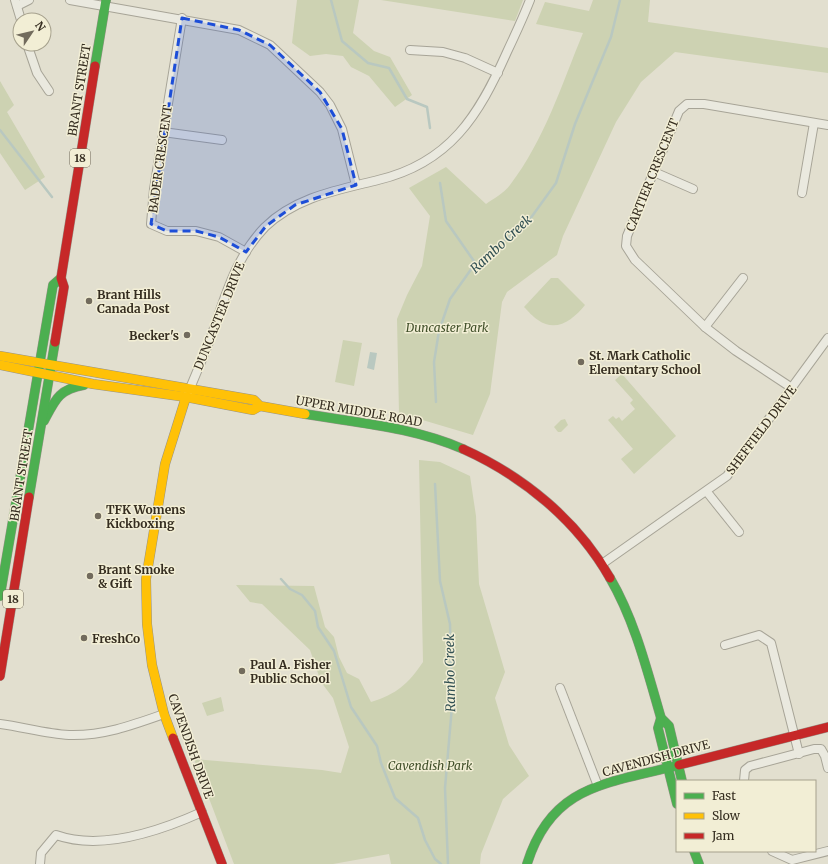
<svg xmlns="http://www.w3.org/2000/svg" width="828" height="864" font-family="Merriweather,serif">
	<style>
		.green { fill: #cdd2b2 }
		.water { fill: #b9c8c0 }
		.lines { fill: none; stroke-linecap: round; stroke-linejoin: round }
		.stream { stroke: #b9c8c0; stroke-width: 2.5 }
		.street-casing { stroke: #a7a497; stroke-width: 10 }
		.fast-casing { stroke: #979388; stroke-width: 10 }
		.slow-casing { stroke: #979388; stroke-width: 10 }
		.jam-casing { stroke: #979388; stroke-width: 10 }
		.street { stroke: #eae9df; stroke-width: 8 }
		.fast { stroke: #4caf50; stroke-width: 9 }
		.slow { stroke: #ffc107; stroke-width: 9 }
		.jam { stroke: #c62828; stroke-width: 9 }
		.marked { fill: #1d4ed8; fill-opacity: 0.2; stroke: #1d4ed8; stroke-width: 3; stroke-dasharray: 8 5; stroke-linejoin: round }
		.poi-dot { fill: #726b5d; stroke: #f2eed5; stroke-width: 1.5 }
		.labels { text-anchor: middle; dominant-baseline: central; stroke-width: 3; stroke-linejoin: round; paint-order: stroke }
		.shield { fill: #f2eed5; stroke: #6e6756; stroke-width: 1 }
		.shield-label { font-size: 11px; font-weight: bold; fill: #352d20 }
		.street-label { font-size: 12px; fill: #352d20; stroke: #f2eed5 }
		.poi-label { font-size: 12px; font-weight: bold; fill: #352d20; stroke: #f2eed5; text-anchor: start }
		.park-label { font-size: 12px; font-style: italic; fill: #404f29; stroke: #f2eed5 }
		.water-label { font-size: 13px; font-style: italic; fill: #315053; stroke: #f2eed5 }
	</style>
	<rect width="100%" height="100%" fill="#e2dfcf"/>
	<!-- green -->
	<g class="green">
		<polygon points="297,0 359,0 353,33 374,51 390,57 412,95 395,107 369,76 351,67 343,56 326,54 310,56 292,43"/>
		<polygon points="381,0 523,0 515,21"/>
		<path d="M593 0H650L648 22 828 48V73L675 52 641 82 616 122 563 236 557 255 507 292 502 302 490 394 473 435 399 413 397 319 407 295 422 266 430 216 409 188 446 167 486 204C493 199 504 193 510 185 544 141 562 84 583 33L536 24 545 2 589 11Z"/>
		<polygon points="0,81 14,105 7,112 45,177 25,190 0,153"/>
		<path d="M551 278H558L585 305C573 320 556 333 538 320 533 317 528 311 524 307Z"/>
		<polygon points="343,340 362,343 354,386 335,382"/>
		<polygon points="622,374 676,436 634,474 621,459 633,449 608,420 613,416 616,419 619,417 622,421 635,409 630,403 633,400 615,380"/>
		<polygon points="565,419 568,425 561,432 558,432 554,427 561,420"/>
		<path d="M419 460 440 462 470 476 476 516 479 584 505 672 495 698 509 745 529 776 503 799 481 854 480 864H391L389 854 333 864H234L194 759 322 770 341 773 349 747 333 698 321 682 310 650 262 604 250 602 236 585 314 586 325 627 334 637 339 657 347 673 359 679 371 702C397 694 408 684 423 662Z"/>
		<polygon points="221,697 224,711 207,716 202,703"/>
	</g>
	<!-- water -->
	<polygon class="water" points="370,352 377,353 374,370 367,368"/>
	<g class="lines">
		<!-- stream -->
		<g class="stream">
			<polyline points="331,0 342,41 368,63 389,68 407,99 427,107 430,128"/>
			<polyline points="0,130 52,197"/>
			<polyline points="440,183 446,221 476,264"/>
			<polyline points="436,402 434,362 439,331 450,299 472,268 530,219 556,183 575,124 611,37 620,0"/>
			<polyline points="435,484 440,581 450,624 452,706 445,788 448,864"/>
			<polyline points="281,579 290,589 302,595 315,611 318,627 334,651 351,707 377,746 381,763 395,798 418,818 425,840 435,859 441,864"/>
		</g>
		<defs>
			<g id="street">
				<polyline points="15,0 21,20"/>
				<polyline points="70,0 239,30 270,45 320,92 330,105 342,129 356,185"/>
				<polyline points="17,6 29,0"/>
				<polyline points="182,18 154,189 151,224 167,231 196,231 219,237 246,252"/>
				<polyline points="27,44 37,73 49,91"/>
				<polyline points="410,50 443,52 465,58 498,73"/>
				<polyline points="163,132 222,140"/>
				<polyline points="654,172 693,189"/>
				<polyline points="802,193 814,123"/>
				<polyline points="705,327 743,278"/>
				<polyline points="792,388 736,351 705,327 635,260 626,246 627,236 679,111 687,104 704,104 828,125"/>
				<path d="M188 393C196 374 204 355 211 337 225 297 235 258 265 227 296 197 338 190 378 180 450 163 479 115 507 52 515 35 523 18 530 0"/>
				<polyline points="707,492 739,532"/>
				<polyline points="602,564 727,476 828,338"/>
				<polyline points="725,645 759,635 771,643 799,754"/>
				<polyline points="560,688 598,786"/>
				<path d="M0 724C23 727 47 734 69 735 103 736 133 725 164 714"/>
				<polyline points="744,781 745,770 750,766 814,749 821,749 825,756 828,768"/>
				<polyline points="772,851 792,860 828,851"/>
				<path d="M40 864 41 853 56 835C101 851 160 831 202 812"/>
			</g>
			<g id="fast">
				<polyline points="95,66 106,0"/>
				<path d="M305 414C358 423 413 427 463 449"/>
				<path d="M44 421C55 400 59 389 84 385"/>
				<polyline points="29,497 55,342"/>
				<path d="M610 578C635 621 647 670 661 718L669 726 682 781"/>
				<polyline points="0,596 53,285 61,278"/>
				<polyline points="661,718 658,728 677,804"/>
				<polyline points="694,851 699,864"/>
				<path d="M527 864C552 783 609 784 679 765"/>
			</g>
			<g id="slow">
				<polyline points="0,356 254,400 260,406 305,414"/>
				<polyline points="0,365 93,384 186,397 253,410 260,406"/>
				<polyline points="173,738 164,714 152,665 147,624 146,579 165,464 186,397"/>
			</g>
			<g id="jam">
				<polyline points="55,342 64,287 61,278 95,66"/>
				<path d="M463 449C523 476 577 520 610 578"/>
				<polyline points="0,676 29,497"/>
				<polyline points="173,738 222,864"/>
				<polyline points="679,765 828,727"/>
			</g>
		</defs>
		<!-- street casing -->
		<use href="#street" class="street-casing"/>
		<!-- fast casing -->
		<use href="#fast" class="fast-casing"/>
		<!-- slow casing -->
		<use href="#slow" class="slow-casing"/>
		<!-- jam casing -->
		<use href="#jam" class="jam-casing"/>
		<!-- street -->
		<use href="#street" class="street"/>
		<!-- fast -->
		<use href="#fast" class="fast"/>
		<!-- slow -->
		<use href="#slow" class="slow"/>
		<!-- jam -->
		<use href="#jam" class="jam"/>
	</g>
	<!-- marked area -->
	<path class="marked" d="M182 18 239 30 270 45 320 92 342 129 356 185 295 205 266 226 246 252 219 237 196 231H167L151 224Z"/>
	<!-- markers -->
	<g class="poi-dot">
		<circle cx="89" cy="301" r="4"/>
		<circle cx="187" cy="335" r="4"/>
		<circle cx="581" cy="362" r="4"/>
		<circle cx="98" cy="516" r="4"/>
		<circle cx="90" cy="576" r="4"/>
		<circle cx="84" cy="638" r="4"/>
		<circle cx="242" cy="671" r="4"/>
	</g>
	<g class="labels">
		<!-- shield labels -->
		<g class="shield">
			<rect x="70" y="149" width="20" height="18" rx="3"/>
			<rect x="3" y="590" width="20" height="18" rx="3"/>
		</g>
		<g class="shield-label">
			<text x="80" y="158">18</text>
			<text x="13" y="599">18</text>
		</g>
		<!-- street labels -->
		<g class="street-label">
			<text transform="translate(79 90) rotate(-81)">BRANT STREET</text>
			<text transform="translate(160 159) rotate(-82)">BADER CRESCENT</text>
			<text transform="translate(652 175) rotate(-68)">CARTIER CRESCENT</text>
			<text transform="translate(219 316) rotate(-68)">DUNCASTER DRIVE</text>
			<text transform="translate(359 411) rotate(10)">UPPER MIDDLE ROAD</text>
			<text transform="translate(761 430) rotate(-53)">SHEFFIELD DRIVE</text>
			<text transform="translate(21 475) rotate(-81)">BRANT STREET</text>
			<text transform="translate(191 746) rotate(70)">CAVENDISH DRIVE</text>
			<text transform="translate(656 758) rotate(-15)">CAVENDISH DRIVE</text>
		</g>
		<!-- poi labels -->
		<g class="poi-label">
			<text x="97" y="294">Brant Hills<tspan x="97" dy="14">Canada Post</tspan></text>
			<text x="179" y="335" text-anchor="end">Becker's</text>
			<text x="589" y="355">St. Mark Catholic<tspan x="589" dy="14">Elementary School</tspan></text>
			<text x="106" y="509">TFK Womens<tspan x="106" dy="14">Kickboxing</tspan></text>
			<text x="98" y="569">Brant Smoke<tspan x="98" dy="14">&amp; Gift</tspan></text>
			<text x="92" y="638">FreshCo</text>
			<text x="250" y="664">Paul A. Fisher<tspan x="250" dy="14">Public School</tspan></text>
		</g>
		<!-- park labels -->
		<g class="park-label">
			<text x="447" y="327">Duncaster Park</text>
			<text x="430" y="765">Cavendish Park</text>
		</g>
		<!-- water labels -->
		<g class="water-label">
			<text transform="translate(501 244) rotate(-43)">Rambo Creek</text>
			<text transform="translate(450 673) rotate(-91)">Rambo Creek</text>
		</g>
	</g>
	<!-- legend -->
	<rect x="676" y="780" width="140" height="72" fill="#f2eed5" stroke="#a6a18d"/>
	<rect x="684" y="793" width="20" height="6" fill="#4caf50" stroke="#a6a18d"/>
	<text x="712" y="800" font-size="12" fill="#352d20">Fast</text>
	<rect x="684" y="813" width="20" height="6" fill="#ffc107" stroke="#a6a18d"/>
	<text x="712" y="820" font-size="12" fill="#352d20">Slow</text>
	<rect x="684" y="833" width="20" height="6" fill="#c62828" stroke="#a6a18d"/>
	<text x="712" y="840" font-size="12" fill="#352d20">Jam</text>
	<!-- north arrow -->
	<g transform="translate(32 32) rotate(55)"><circle r="19" fill="#f2eed5" stroke="#a6a18d"/>
	<path d="M0-3L7 15L0 10L-7 15Z" fill="#726b5d"/>
	<text y="-6" font-size="11" font-weight="bold" text-anchor="middle" fill="#352d20">N</text>
	</g>
</svg>
